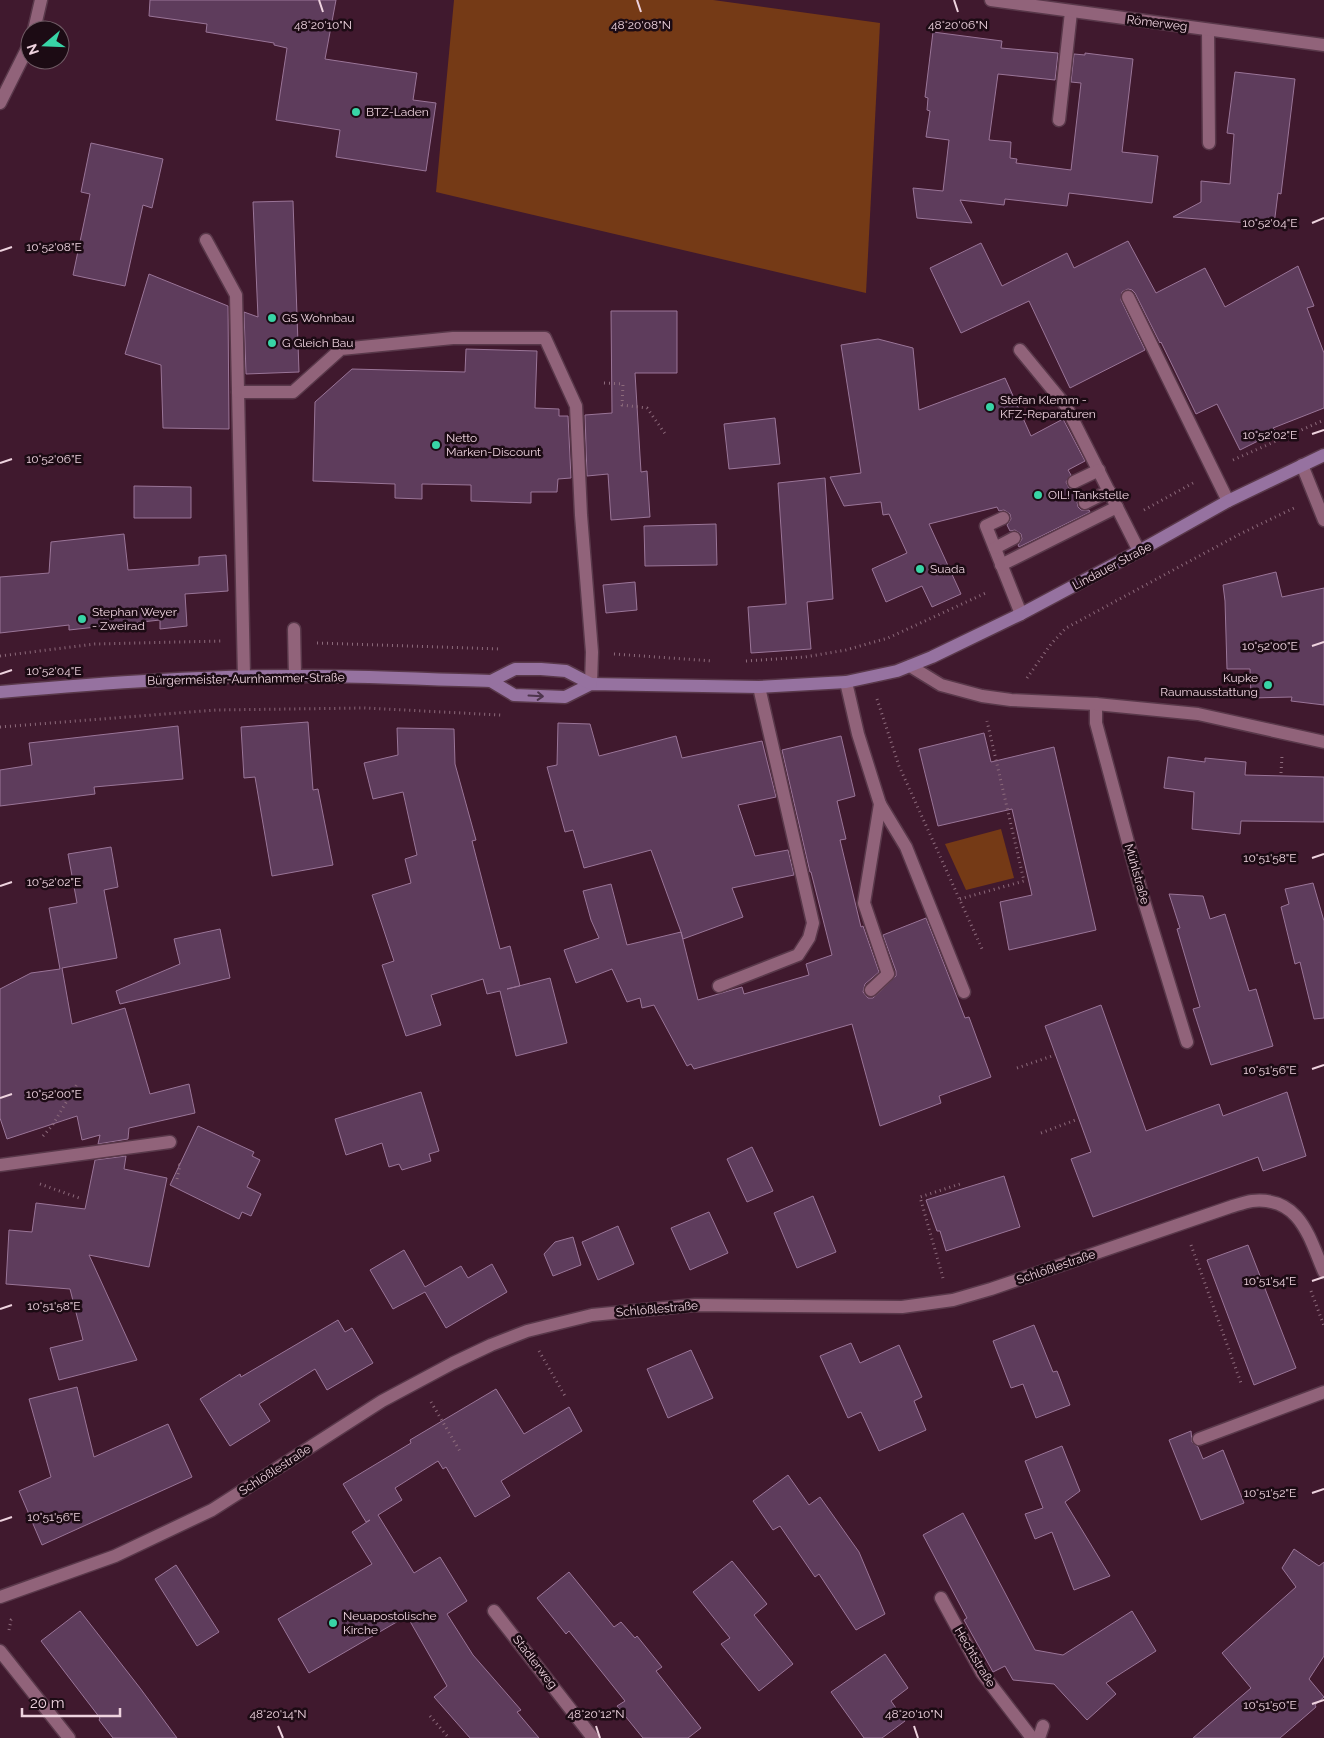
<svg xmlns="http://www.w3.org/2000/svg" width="1324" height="1738" font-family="Raleway,sans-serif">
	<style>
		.green { fill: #753a16 }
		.building { fill: #5e3c5c; stroke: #9a7598 }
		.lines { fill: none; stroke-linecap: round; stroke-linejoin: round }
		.lane-casing { stroke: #59384a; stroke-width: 15 }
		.street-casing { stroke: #59384a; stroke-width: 15 }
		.secondary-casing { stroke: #59384a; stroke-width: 15 }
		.path { stroke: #8c6a7b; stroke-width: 3; stroke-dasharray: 1 4; stroke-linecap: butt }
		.lane { stroke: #91637a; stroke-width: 12 }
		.street { stroke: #91637a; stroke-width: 12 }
		.secondary { stroke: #9672a0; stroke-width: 12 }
		.oneway { stroke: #4d344c }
		.ticks { fill: none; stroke: #eed3df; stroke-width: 2 }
		.poi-dot { fill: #38d4a6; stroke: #1c0b14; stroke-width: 2 }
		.labels { text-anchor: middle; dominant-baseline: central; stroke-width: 5; stroke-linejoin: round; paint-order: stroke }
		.street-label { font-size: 12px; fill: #eed3df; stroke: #1c0b14 }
		.poi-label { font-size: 12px; fill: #eed3df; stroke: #1c0b14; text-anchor: start }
		.ticks-label { font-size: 12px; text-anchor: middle; fill: #eed3df; stroke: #1c0b14; stroke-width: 5; stroke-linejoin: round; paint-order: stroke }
	</style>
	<rect width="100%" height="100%" fill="#40192e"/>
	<!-- green -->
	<g class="green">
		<polygon points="454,0 713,0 880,23 866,293 436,192"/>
		<polygon points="1001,829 1014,878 966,890 945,844"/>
	</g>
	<!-- building -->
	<g class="building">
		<polygon points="150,0 336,0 325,59 417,73 413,100 436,103 426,171 336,157 340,130 276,120 287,48 274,45 274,43 206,32 207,24 149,16"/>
		<polygon points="933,32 1002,41 1001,48 1058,53 1055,80 998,74 989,140 1011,142 1010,158 1017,159 1016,163 1071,170 1081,83 1071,82 1074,54 1085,55 1085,53 1133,59 1122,152 1158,156 1152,203 1069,193 1067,206 1005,199 1004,205 960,200 972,223 917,218 913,188 943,191 949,140 926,137 930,111 927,110 928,98 925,97"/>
		<polygon points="1235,72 1295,79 1281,194 1278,193 1274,225 1173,217 1201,202 1201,181 1230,184 1234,134 1227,133"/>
		<polygon points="91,143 163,159 152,208 143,205 125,286 73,275 90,194 81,192"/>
		<polygon points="293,201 299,372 246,374 244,312 258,317 253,202"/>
		<polygon points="1128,241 1156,293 1205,268 1225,307 1298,266 1314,306 1307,308 1324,353 1324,408 1273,428 1276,432 1240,450 1217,404 1196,414 1161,342 1160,343 1135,293 1132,290 1128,289 1122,292 1121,300 1145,350 1070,388 1029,301 961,333 930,268 981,243 1002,286 1067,253 1074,268"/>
		<polygon points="149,274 228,306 229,429 163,428 161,365 125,354"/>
		<polygon points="611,311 677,311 677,373 635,373 641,472 647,471 650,517 611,520 608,474 587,476 585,415 612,413"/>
		<polygon points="878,339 913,348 919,410 1005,378 1031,436 1063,419 1085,461 1068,470 1071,475 1066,482 1069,488 1073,490 1078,489 1081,496 1077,502 1078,507 1081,510 1089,510 1090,512 1019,547 1018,545 1022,539 1021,534 1015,530 1010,531 1007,525 1011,519 1010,514 1004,510 999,511 997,507 929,524 961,594 932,607 922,586 886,602 872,569 907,553 889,514 883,515 881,502 844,506 830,477 861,473 841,345"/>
		<polygon points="466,349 537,351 535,408 559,409 559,416 568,416 571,478 558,479 557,492 531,492 531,503 471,501 471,485 422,484 422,499 395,498 395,484 313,481 315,402 352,369 465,372"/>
		<polygon points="775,418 780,464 729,469 724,424"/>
		<polygon points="825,478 833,599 807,602 811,649 751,653 748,607 786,604 778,483"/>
		<polygon points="134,486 191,487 191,518 134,518"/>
		<polygon points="716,524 717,565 645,566 644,526"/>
		<polygon points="124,534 128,570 199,565 199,557 226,555 228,591 185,594 187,626 160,629 160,620 69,630 69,625 0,633 0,577 49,573 51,542"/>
		<polygon points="1276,572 1282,597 1324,588 1324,705 1291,701 1292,697 1251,698 1250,669 1227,669 1225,601 1223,585"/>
		<polygon points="635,582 637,610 606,613 603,585"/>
		<polygon points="308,722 313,790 318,789 333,865 272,876 255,777 244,778 241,727"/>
		<polygon points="558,723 590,724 599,756 676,736 682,758 762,741 776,797 738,805 755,856 788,850 794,875 732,888 743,917 683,939 681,932 698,1000 742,987 744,994 809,975 806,964 832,955 811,872 810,872 782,750 841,736 855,796 837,801 846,839 840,840 861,927 863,926 879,972 865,984 863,992 868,998 873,998 896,976 896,971 883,935 926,918 965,1018 969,1017 991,1077 939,1096 941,1103 880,1126 852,1024 694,1069 691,1064 687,1066 654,1005 642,1008 640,998 627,1002 612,969 576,983 564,950 599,938 591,920 583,891 611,884 627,945 681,932 651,850 584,868 573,830 565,832 547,767 557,765"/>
		<polygon points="178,726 183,779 94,787 95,794 0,806 0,770 32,765 29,743"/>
		<polygon points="397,728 454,729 455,764 476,840 472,841 500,949 510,946 520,986 507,989 550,978 567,1043 516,1056 500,991 487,994 483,979 431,995 441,1025 406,1036 382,965 394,961 372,895 411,883 405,859 417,855 403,792 373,799 364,763 398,755"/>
		<polygon points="984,733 991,762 1054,747 1096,930 1009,950 1000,902 1032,895 1012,809 938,826 919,749"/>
		<polygon points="1168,757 1205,762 1205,758 1246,762 1245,775 1324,777 1324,822 1241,821 1240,834 1192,829 1194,792 1164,788"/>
		<polygon points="111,847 118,887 104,890 117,958 62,968 72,1024 125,1008 150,1094 189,1084 195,1113 129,1128 128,1139 98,1144 100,1135 82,1140 77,1116 7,1139 0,1118 0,989 31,973 60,969 49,908 77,903 68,854"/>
		<polygon points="1313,883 1324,921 1324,1018 1314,1019 1300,962 1295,964 1281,907 1289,904 1285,889"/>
		<polygon points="1169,894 1203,896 1210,919 1225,914 1249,991 1256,989 1273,1046 1211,1065 1193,1009 1200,1007 1177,929 1180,928"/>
		<polygon points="220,929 230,978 120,1004 116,991 180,964 174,939"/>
		<polygon points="1101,1005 1146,1131 1219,1104 1223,1116 1287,1092 1306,1156 1263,1171 1258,1157 1093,1217 1071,1159 1091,1152 1045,1026"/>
		<polygon points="421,1092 439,1151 429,1154 431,1161 402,1170 399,1164 389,1167 382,1143 346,1155 335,1119"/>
		<polygon points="198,1126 254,1152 252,1156 260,1160 247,1187 261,1194 251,1216 242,1212 239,1219 170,1185"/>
		<polygon points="752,1147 773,1191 747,1202 727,1159"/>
		<polygon points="126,1156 124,1169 167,1178 149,1267 89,1255 137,1360 59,1380 50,1348 83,1340 70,1289 6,1284 9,1230 32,1232 36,1203 85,1209 95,1160"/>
		<polygon points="1004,1176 1020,1227 946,1251 940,1231 937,1231 926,1200"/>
		<polygon points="813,1196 836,1252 797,1268 774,1213"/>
		<polygon points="709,1212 728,1253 690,1270 671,1228"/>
		<polygon points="618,1226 634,1264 598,1280 582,1242"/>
		<polygon points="573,1237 581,1265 553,1276 544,1254 555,1242"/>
		<polygon points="1248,1245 1296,1368 1254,1385 1207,1260"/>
		<polygon points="404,1250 425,1287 461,1266 468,1278 492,1264 507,1292 446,1328 425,1292 393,1309 370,1270"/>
		<polygon points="338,1320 345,1332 352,1328 373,1363 327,1390 315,1369 259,1404 270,1421 230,1446 200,1399 240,1374 241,1377"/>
		<polygon points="1034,1325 1053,1372 1057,1371 1070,1405 1036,1418 1023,1384 1011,1388 993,1341"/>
		<polygon points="851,1343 860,1363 899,1345 922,1397 914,1401 926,1430 879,1451 861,1412 848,1418 820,1356"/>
		<polygon points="691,1350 713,1398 668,1418 647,1369"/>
		<polygon points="77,1387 94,1457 168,1424 192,1477 42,1545 19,1491 51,1477 29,1399"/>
		<polygon points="496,1389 524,1434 569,1407 582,1431 501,1481 510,1496 475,1517 446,1467 443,1469 438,1461 395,1488 402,1500 378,1515 414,1573 440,1557 467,1601 447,1614 473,1655 521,1710 517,1712 539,1738 470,1738 434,1697 447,1686 407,1616 309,1673 278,1619 372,1564 352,1532 370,1520 366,1522 343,1484 411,1443 410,1440"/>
		<polygon points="1191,1431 1192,1442 1198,1447 1203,1459 1223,1450 1244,1503 1201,1520 1169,1440"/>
		<polygon points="1062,1446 1080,1491 1065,1502 1110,1576 1074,1590 1052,1532 1035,1539 1025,1514 1043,1508 1025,1461"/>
		<polygon points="788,1475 809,1505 820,1497 859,1552 885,1614 856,1630 819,1574 815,1577 780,1526 773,1530 753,1501"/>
		<polygon points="963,1513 1035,1650 1063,1655 1132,1611 1156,1651 1106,1683 1116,1694 1087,1720 1054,1684 1013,1680 1005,1666 993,1672 964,1620 967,1618 923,1535"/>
		<polygon points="1294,1549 1319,1566 1324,1562 1324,1656 1309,1679 1324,1697 1315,1705 1316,1707 1280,1738 1193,1738 1251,1688 1222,1653 1296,1587 1282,1568"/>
		<polygon points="732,1561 767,1604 754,1615 793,1664 759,1691 721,1644 730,1638 693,1592"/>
		<polygon points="176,1565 219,1632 197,1646 155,1579"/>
		<polygon points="569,1572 614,1627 621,1622 635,1638 637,1636 662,1667 656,1671 701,1728 688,1738 643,1738 617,1706 625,1701 569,1631 566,1634 537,1598"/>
		<polygon points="80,1611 140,1688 177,1738 113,1738 99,1720 100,1718 41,1641"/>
		<polygon points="885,1654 908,1688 891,1701 905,1721 882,1738 864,1738 831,1692"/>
	</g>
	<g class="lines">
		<defs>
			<g id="lane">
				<polyline points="34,30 41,0"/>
				<polyline points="1208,30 1209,143"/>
				<polyline points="0,103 30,43"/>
				<polyline points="1059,120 1071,12"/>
				<polyline points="206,240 236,295 244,677"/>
				<polyline points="1128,297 1228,501"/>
				<polyline points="1020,350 1066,406 1139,551"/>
				<polyline points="238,392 293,392 341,349 453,338 545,338 576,406 581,515 592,652 591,684"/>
				<polyline points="1302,465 1324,520"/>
				<polyline points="1074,482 1099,470"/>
				<polyline points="1085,503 1109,491"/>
				<polyline points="1003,518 986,526 1021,614"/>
				<polyline points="995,548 1014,538"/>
				<polyline points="1001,565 1117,507"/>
				<polyline points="294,629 295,676"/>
				<polyline points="846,682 858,734 880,804 864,903 888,974 871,990"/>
				<polyline points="1096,704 1096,723 1143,898 1187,1042"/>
				<polyline points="880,804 906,847 964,992"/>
				<polyline points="719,986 798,955 809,938 813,923 759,687"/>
				<polyline points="0,1165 170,1142"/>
				<polyline points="1199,1439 1324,1392"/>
				<polyline points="941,1598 982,1673 1032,1738"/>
			</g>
			<g id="street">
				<polyline points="991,0 1324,45"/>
				<polyline points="910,666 941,685 982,696 1011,700 1096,704 1198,714 1324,742"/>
				<path d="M0 1597 115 1556 212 1510 382 1401 453 1363 491 1345 527 1331 592 1315 695 1305 902 1307 953 1300 991 1289 1230 1207C1237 1205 1245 1202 1252 1201 1300 1196 1309 1237 1324 1272"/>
				<polyline points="494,1611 593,1738"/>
				<polyline points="0,1651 69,1738"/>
				<polyline points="1039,1738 1043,1726"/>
			</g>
			<g id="secondary">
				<polyline points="491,681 514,695 565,697 591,684 759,687 846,682 897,671 932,657 1021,614 1139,551 1228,501 1324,455"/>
				<path d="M0 692C104 683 209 675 314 676 373 676 432 680 491 681L515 669H541L566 671 591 684"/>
			</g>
		</defs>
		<!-- lane casing -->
		<use href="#lane" class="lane-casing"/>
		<!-- street casing -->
		<use href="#street" class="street-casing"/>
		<!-- secondary casing -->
		<use href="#secondary" class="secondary-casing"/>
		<!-- path -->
		<g class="path">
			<polyline points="604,383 623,384 622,405 647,408 666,435"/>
			<polyline points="1233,460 1324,420"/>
			<polyline points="1144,510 1193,483"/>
			<polyline points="317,643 501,649"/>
			<polyline points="614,654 713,661"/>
			<polyline points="0,656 95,644 221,641"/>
			<polyline points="746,661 805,657 846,650 888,638 988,592"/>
			<polyline points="1027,678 1051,644 1066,628 1240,534 1294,508"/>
			<polyline points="877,699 899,766 983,951"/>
			<polyline points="0,727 216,710 364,708 501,715"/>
			<polyline points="1281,773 1282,756"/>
			<polyline points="960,899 1024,881 987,721"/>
			<polyline points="1017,1068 1055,1055"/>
			<polyline points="1041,1133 1078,1119"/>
			<polyline points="43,1136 52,1126 77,1084"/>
			<polyline points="177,1179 180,1165 178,1164"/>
			<polyline points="40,1184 82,1199"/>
			<polyline points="1191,1245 1241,1383"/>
			<polyline points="943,1278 920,1197 963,1183"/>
			<polyline points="1311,1291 1324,1326"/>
			<polyline points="539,1351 565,1396"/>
			<polyline points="431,1402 461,1453"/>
			<polyline points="9,1630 11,1620 14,1618"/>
			<polyline points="430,1716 449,1738"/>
		</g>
		<!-- lane -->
		<use href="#lane" class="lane"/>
		<!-- street -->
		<use href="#street" class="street"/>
		<!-- secondary -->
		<use href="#secondary" class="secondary"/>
	</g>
	<!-- one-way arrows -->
	<defs><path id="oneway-shaft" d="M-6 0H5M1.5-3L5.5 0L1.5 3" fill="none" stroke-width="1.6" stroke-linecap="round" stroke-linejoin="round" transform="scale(1.25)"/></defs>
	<use class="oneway" href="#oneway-shaft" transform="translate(536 696) rotate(3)"/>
	<!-- ticks -->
	<path class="ticks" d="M319 0 323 12M637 0 641 12M954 0 958 12M1312 223 1324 218M0 251 12 247M1312 434 1324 430M0 463 12 459M1312 646 1324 642M0 674 12 670M1312 858 1324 854M0 886 12 882M1312 1069 1324 1065M0 1098 12 1094M1312 1281 1324 1277M0 1309 12 1305M1312 1493 1324 1489M0 1521 12 1517M1312 1704 1324 1700M278 1726 283 1738M596 1726 600 1738M914 1726 918 1738"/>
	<!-- markers -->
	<g class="poi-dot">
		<circle cx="356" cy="112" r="5"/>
		<circle cx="272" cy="318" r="5"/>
		<circle cx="272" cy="343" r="5"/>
		<circle cx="990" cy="407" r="5"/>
		<circle cx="436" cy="445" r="5"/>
		<circle cx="1038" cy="495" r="5"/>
		<circle cx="920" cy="569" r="5"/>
		<circle cx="82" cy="619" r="5"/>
		<circle cx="1268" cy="685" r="5"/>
		<circle cx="333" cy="1623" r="5"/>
	</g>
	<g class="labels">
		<!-- street labels -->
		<g class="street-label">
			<text transform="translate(1157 23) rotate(7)">Römerweg</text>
			<text transform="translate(1112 566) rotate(-28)">Lindauer Straße</text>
			<text transform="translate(246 679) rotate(-1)">Bürgermeister-Aurnhammer-Straße</text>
			<text transform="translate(1137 874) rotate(74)">Mühlstraße</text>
			<text transform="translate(1056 1267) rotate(-19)">Schlößlestraße</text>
			<text transform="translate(657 1309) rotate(-5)">Schlößlestraße</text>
			<text transform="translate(275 1470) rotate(-33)">Schlößlestraße</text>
			<text transform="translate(975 1657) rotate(59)">Hechtstraße</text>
			<text transform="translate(535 1662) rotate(52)">Stadlerweg</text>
		</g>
		<!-- poi labels -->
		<g class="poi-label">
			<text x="366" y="112">BTZ-Laden</text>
			<text x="282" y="318">GS Wohnbau</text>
			<text x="282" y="343">G Gleich Bau</text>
			<text x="1000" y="400">Stefan Klemm -<tspan x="1000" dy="14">KFZ-Reparaturen</tspan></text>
			<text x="446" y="438">Netto<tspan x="446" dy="14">Marken-Discount</tspan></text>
			<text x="1048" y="495">OIL! Tankstelle</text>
			<text x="930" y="569">Suada</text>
			<text x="92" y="612">Stephan Weyer<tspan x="92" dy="14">- Zweirad</tspan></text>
			<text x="1258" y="678" text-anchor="end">Kupke<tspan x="1258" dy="14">Raumausstattung</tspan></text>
			<text x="343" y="1616">Neuapostolische<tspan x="343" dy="14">Kirche</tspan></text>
		</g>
	</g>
	<g class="ticks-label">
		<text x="323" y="29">48°20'10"N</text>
		<text x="641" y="29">48°20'08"N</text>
		<text x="958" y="29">48°20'06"N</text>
		<text x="1270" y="227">10°52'04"E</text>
		<text x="54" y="251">10°52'08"E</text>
		<text x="1270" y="439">10°52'02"E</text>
		<text x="54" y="463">10°52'06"E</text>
		<text x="1270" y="650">10°52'00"E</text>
		<text x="54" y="675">10°52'04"E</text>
		<text x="1270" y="862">10°51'58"E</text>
		<text x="54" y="886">10°52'02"E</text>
		<text x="1270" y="1074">10°51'56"E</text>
		<text x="54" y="1098">10°52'00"E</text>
		<text x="1270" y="1285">10°51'54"E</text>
		<text x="54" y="1310">10°51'58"E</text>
		<text x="1270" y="1497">10°51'52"E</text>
		<text x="54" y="1521">10°51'56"E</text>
		<text x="1270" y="1709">10°51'50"E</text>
		<text x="278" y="1718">48°20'14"N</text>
		<text x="596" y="1718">48°20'12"N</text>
		<text x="914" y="1718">48°20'10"N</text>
	</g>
	<!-- north arrow -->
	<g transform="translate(45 45) rotate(251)"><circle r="24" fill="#1c0b14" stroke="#705b65"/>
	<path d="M0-4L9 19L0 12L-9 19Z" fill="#38d4a6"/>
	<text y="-8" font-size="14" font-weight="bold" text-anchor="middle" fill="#eed3df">N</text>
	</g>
	<!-- scale -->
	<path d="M22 1708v8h98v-8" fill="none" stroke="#eed3df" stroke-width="2.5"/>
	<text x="30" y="1708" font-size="15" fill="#eed3df" stroke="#1c0b14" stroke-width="4" paint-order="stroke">20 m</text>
</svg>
